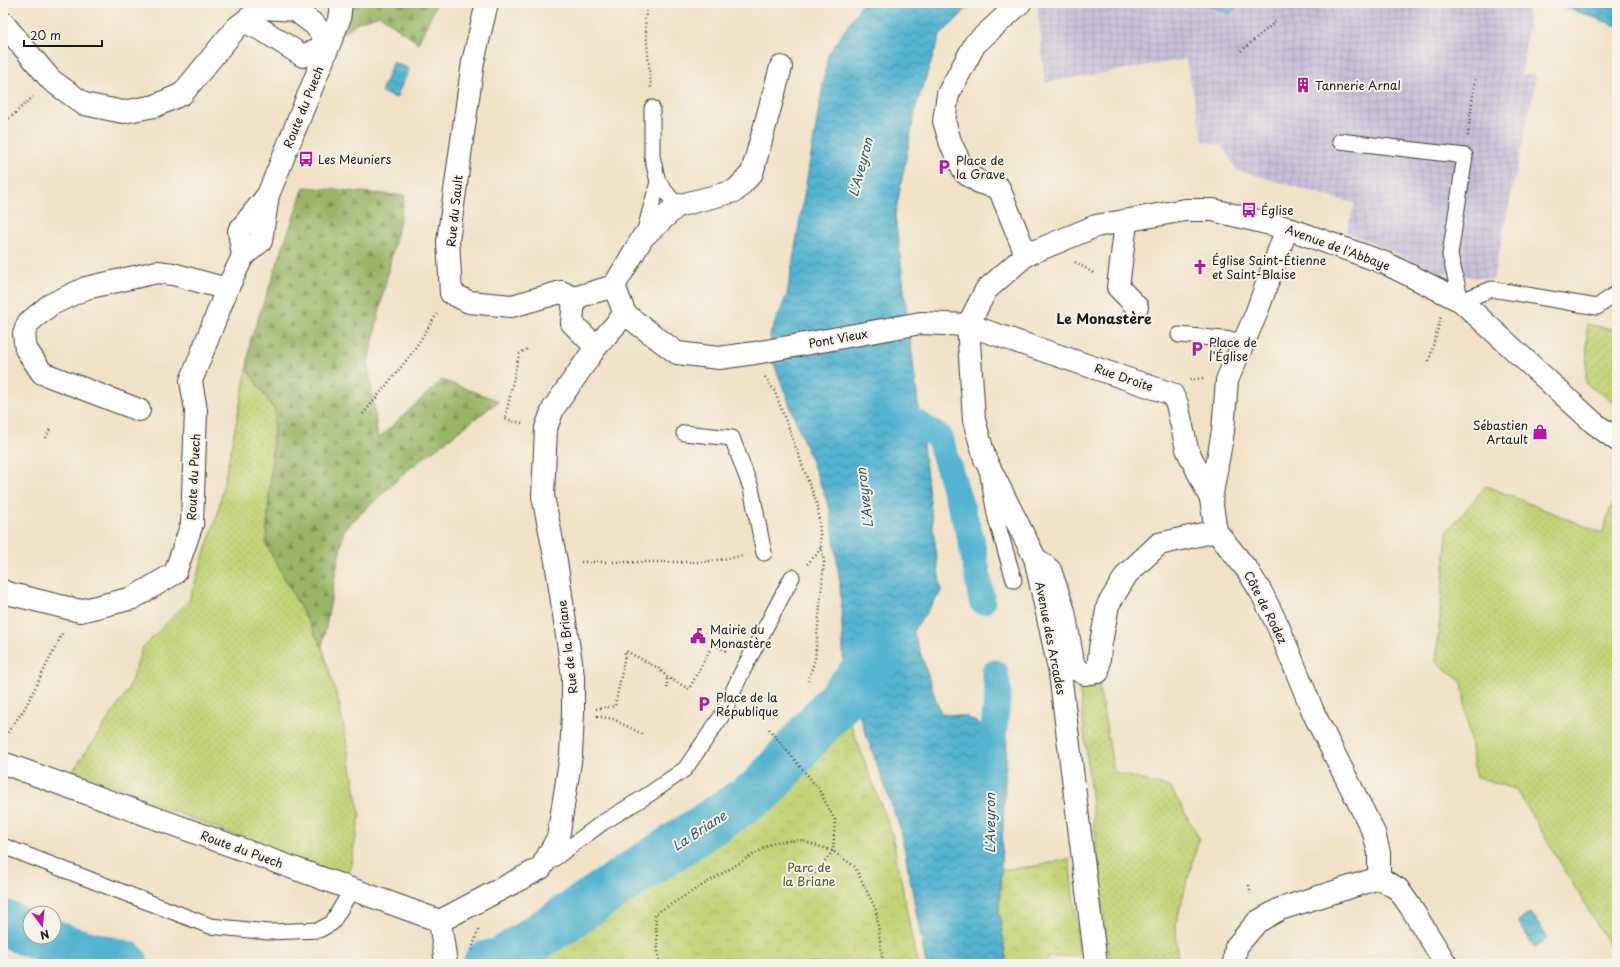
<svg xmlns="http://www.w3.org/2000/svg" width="1620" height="967" font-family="'Playpen Sans',sans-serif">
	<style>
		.industrial { fill: url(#industrial-grid) }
		.grass { fill: url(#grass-dots); stroke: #6f7849 }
		.forest { fill: url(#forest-firs); stroke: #5a6842 }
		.park { fill: url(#park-crowns); stroke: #6f7849 }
		.garden { fill: url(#garden-furrows); stroke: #6f7849 }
		.water { fill: url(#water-waves); stroke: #376876 }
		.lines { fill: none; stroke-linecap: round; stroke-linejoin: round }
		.canal { stroke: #52b3d0; stroke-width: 27 }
		.river { stroke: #52b3d0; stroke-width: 47 }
		.lane-casing { stroke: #3c3a36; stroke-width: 17 }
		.street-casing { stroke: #3c3a36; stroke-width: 24 }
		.secondary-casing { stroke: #3c3a36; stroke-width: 24 }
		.path { stroke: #3c3a36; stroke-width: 2.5; stroke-dasharray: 1 3; stroke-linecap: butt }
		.lane { stroke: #fff; stroke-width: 15 }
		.street { stroke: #fff; stroke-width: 22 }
		.secondary { stroke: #fff; stroke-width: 22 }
		.labels { text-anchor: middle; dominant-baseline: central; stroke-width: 4; stroke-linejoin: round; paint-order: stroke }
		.poi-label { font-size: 12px; fill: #1c1c1c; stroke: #f7f3e8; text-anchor: start }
		.street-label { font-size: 12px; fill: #1c1c1c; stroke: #f7f3e8 }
		.park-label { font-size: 12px; fill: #4e5337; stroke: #f7f3e8 }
		.water-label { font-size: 13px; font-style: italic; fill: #325864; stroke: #f7f3e8 }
		.quarter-label { font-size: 14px; font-weight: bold; fill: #1c1c1c; stroke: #f7f3e8 }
	</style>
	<defs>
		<pattern id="industrial-grid" width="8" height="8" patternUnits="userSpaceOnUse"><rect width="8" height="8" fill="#c7c0d9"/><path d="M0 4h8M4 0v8" fill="none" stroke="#aaa4ba"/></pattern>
		<pattern id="grass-dots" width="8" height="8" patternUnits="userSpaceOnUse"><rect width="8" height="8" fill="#c2d376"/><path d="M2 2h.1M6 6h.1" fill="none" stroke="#a6b566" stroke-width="1.8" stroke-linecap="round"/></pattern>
		<pattern id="forest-firs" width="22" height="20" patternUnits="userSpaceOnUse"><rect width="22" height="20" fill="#99b567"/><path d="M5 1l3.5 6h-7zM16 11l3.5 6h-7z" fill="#7c9254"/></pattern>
		<pattern id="park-crowns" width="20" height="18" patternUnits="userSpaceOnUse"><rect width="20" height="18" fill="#c2d376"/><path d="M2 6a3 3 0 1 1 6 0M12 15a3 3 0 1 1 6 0" fill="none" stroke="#a6b566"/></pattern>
		<pattern id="garden-furrows" width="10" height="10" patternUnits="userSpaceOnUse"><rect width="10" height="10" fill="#c2d376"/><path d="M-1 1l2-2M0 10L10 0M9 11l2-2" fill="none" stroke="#a6b566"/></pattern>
		<pattern id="water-waves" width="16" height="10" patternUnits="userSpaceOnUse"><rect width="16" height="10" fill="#52b3d0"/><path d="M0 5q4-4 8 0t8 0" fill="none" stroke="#4391a8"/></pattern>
	</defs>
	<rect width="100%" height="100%" fill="#f7f3e8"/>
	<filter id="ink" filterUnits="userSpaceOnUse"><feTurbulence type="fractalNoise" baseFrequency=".025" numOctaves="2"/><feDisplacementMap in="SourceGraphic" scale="8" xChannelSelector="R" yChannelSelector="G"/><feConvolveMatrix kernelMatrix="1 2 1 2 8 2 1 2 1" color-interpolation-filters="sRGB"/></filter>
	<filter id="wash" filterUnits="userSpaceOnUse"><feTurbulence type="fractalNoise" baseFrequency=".012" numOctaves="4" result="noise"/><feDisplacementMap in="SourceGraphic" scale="16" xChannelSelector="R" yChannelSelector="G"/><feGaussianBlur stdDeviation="0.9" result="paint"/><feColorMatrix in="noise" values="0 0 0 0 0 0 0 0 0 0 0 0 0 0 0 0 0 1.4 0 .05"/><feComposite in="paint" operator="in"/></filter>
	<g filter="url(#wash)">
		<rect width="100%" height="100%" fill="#f1e2c7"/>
		<!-- industrial -->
		<polygon class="industrial" points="1037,3 1196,3 1233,12 1242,3 1527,3 1528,26 1521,75 1537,75 1493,280 1428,270 1387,249 1346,232 1355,204 1237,170 1222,146 1203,141 1186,59 1045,83"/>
		<!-- grass -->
		<g class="grass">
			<polygon points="247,369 275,411 266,544 322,647 339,703 360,815 348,879 72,772 127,692 143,647 189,601 218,512"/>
			<polygon points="1486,486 1602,533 1617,491 1617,958 1517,790 1475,776 1462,682 1436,662 1447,532"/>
			<polygon points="1079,682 1099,686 1114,772 1171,788 1199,838 1176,923 1178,964 1110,964 1105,929"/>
		</g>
		<!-- forest -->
		<g class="forest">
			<polygon points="332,3 437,3 418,43 380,15 358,22 329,44"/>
			<polygon points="304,187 405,196 368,362 378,439 442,380 499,401 410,468 344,529 322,647 266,544 275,411 247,369 250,342"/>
		</g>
		<!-- park -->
		<g class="park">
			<polygon points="846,712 892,834 917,964 508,964 766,796 824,741"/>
			<polygon points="1069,859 1080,955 1047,958 1047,964 1007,964 999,911 1001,870 1036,866"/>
		</g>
		<!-- garden -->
		<polygon class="garden" points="1587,324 1617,330 1617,404 1586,384"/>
		<!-- water -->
		<g class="water">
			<polygon points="863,3 973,3 940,36 916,106 895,215 941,592 913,631 941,714 965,716 1007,739 999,911 1007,964 926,964 901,831 844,673 840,585 830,509 772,359 770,334 787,295 828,55"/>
			<polygon points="1202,3 1241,3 1230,14"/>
			<polygon points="1559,3 1617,3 1617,26 1565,7"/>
			<polygon points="393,62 409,69 396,98 381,92"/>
			<polygon points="1531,913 1548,938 1534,947 1518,921"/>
		</g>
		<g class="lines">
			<!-- canal -->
			<g class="canal">
				<polyline points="890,407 939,437 971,539 982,601"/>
				<polyline points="990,768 998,690 995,673"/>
			</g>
			<!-- river -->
			<g class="river">
				<polyline points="3,923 30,934"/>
				<polyline points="38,937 69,949 125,964"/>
				<polyline points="486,964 501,961 762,789 878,656"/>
			</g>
		</g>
	</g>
	<g filter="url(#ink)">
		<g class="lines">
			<defs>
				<g id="lane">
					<polyline points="652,108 652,156 658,182 677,206"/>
					<polyline points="1340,141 1465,156 1450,255 1461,301 1492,289 1597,307 1617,293"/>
					<polyline points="643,237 658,182"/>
					<polyline points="1179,335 1245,341"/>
					<polyline points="684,433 732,438 751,488 764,553"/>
					<polyline points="988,476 996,519 1014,580"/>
					<polyline points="3,846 210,926 268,932 319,930 332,923 352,889"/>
					<polyline points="547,864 602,823 648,795 685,769 721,717 742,672 792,577"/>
				</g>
				<g id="street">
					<polyline points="487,3 473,62 448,241 451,293 469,302 512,306 561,292 574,298"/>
					<polyline points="1020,3 975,44 948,94 944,121 951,144 965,173 981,183 999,188 1026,255"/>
					<polyline points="3,23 51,80 84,104 123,112 155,106 182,94 236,28 262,8 295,10 315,25 329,44 303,56 264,31 245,22"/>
					<polyline points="1125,221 1125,231 1118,287 1137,307"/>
					<polyline points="1287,228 1256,314 1227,380 1223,431 1211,499 1216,531 1248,571 1261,592 1278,626 1314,714 1374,833 1379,853 1379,878"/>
					<polyline points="614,286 643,237 677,206 735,191 752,173 781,67"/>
					<polyline points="625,314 677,353 719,358 755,353 921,323 968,325 1172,394 1177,404 1187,449 1211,499"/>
					<polyline points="596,347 572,323 574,298 614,286"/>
					<polyline points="139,410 42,373 26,349 24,334 28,323 50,305 86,288 157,272 173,274 227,289"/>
					<polyline points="1035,558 1050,570 1064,611 1074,668 1085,674 1098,672 1100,648 1108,605 1127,574 1159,544 1216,531"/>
					<polyline points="3,763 440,921"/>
					<polyline points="1379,878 1398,889 1410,906 1446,964"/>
					<polyline points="440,921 541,868 558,838 571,755 573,713 573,676 556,561 543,496 546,428 553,409 596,347 625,314 614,286"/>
					<polyline points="440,921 446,964"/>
					<polyline points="1234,964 1236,947 1257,922 1280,909 1379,878"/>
				</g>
				<g id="secondary">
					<polyline points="243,256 239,231 267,196"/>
					<polyline points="3,591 7,593 80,611 133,598 175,573 192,524 196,410 191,381 227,289 243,256 261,241 268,195 339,20 341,3"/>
					<polyline points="1096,964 1060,673 1035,558 985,459 974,420 968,325 986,290 1026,255 1096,226 1185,210 1213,210 1287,228 1385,263 1461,301 1594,423 1617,440"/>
				</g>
			</defs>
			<!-- lane casing -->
			<use href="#lane" class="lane-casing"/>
			<!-- street casing -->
			<use href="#street" class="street-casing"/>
			<!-- secondary casing -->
			<use href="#secondary" class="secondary-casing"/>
			<!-- path -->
			<g class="path">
				<polyline points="648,3 645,19 651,88"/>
				<polyline points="1241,51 1275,22"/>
				<polyline points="3,124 33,97"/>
				<polyline points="1468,136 1475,79"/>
				<polyline points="1075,262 1095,274"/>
				<polyline points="1429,361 1441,317"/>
				<polyline points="765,377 775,392 818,507 821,547 824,562 815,659 808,681"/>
				<polyline points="1190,380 1203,378"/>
				<polyline points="363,414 410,356 437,314"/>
				<polyline points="522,423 505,419 519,354 529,348"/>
				<polyline points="46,438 50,429"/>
				<polyline points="581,562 704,562 743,556"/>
				<polyline points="807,564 816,555 821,547"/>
				<polyline points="711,643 728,652"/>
				<polyline points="667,688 667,677"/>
				<polyline points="596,709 615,706 626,651 658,668 667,677 689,689 713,644"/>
				<polyline points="597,716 613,719 644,735"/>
				<polyline points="769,729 818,788 835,820 833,851 807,883"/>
				<polyline points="3,739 25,708 63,632"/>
				<polyline points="1249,885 1251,893"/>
				<polyline points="472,950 478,930"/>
				<polyline points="659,964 655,914 774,842 800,840 833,851 855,867 876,910 883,964"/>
			</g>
			<!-- lane -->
			<use href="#lane" class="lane"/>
			<!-- street -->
			<use href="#street" class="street"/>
			<!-- secondary -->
			<use href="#secondary" class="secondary"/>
		</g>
	</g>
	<!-- icons -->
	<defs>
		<symbol id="building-bare" viewBox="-9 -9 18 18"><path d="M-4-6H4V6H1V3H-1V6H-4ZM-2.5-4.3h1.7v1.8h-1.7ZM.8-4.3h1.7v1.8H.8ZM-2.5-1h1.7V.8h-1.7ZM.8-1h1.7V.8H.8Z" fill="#b5179e" stroke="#f7f3e8" stroke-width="2.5" paint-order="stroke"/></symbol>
		<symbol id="bus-bare" viewBox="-9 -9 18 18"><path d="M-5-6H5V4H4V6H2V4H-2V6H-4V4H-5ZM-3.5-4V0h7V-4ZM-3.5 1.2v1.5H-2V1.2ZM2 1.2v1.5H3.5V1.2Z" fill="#b5179e" stroke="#f7f3e8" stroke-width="2.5" paint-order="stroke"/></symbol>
		<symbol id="parking-bare" viewBox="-9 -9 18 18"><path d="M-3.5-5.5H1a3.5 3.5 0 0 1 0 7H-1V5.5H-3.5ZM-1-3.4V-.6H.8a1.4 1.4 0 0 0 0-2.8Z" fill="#b5179e" stroke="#f7f3e8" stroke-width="2.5" paint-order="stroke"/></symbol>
		<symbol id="church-bare" viewBox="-9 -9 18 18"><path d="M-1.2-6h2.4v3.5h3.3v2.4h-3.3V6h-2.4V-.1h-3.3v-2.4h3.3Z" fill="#b5179e" stroke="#f7f3e8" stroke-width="2.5" paint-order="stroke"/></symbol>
		<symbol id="shop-bare" viewBox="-9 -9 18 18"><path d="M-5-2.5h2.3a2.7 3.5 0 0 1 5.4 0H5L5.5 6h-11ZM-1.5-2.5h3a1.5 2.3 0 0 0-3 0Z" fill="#b5179e" stroke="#f7f3e8" stroke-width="2.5" paint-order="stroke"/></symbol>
		<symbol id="civic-bare" viewBox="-9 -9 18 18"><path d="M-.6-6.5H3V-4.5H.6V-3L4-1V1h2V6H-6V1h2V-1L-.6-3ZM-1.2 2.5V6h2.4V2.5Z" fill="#b5179e" stroke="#f7f3e8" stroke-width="2.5" paint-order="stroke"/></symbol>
	</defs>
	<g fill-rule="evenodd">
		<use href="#building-bare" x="1292" y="74" width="22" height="22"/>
		<use href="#bus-bare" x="295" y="148" width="22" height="22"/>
		<use href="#parking-bare" x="933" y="156" width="22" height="22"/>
		<use href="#bus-bare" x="1238" y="199" width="22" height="22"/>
		<use href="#church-bare" x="1189" y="256" width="22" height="22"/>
		<use href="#parking-bare" x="1186" y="338" width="22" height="22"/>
		<use href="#shop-bare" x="1529" y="421" width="22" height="22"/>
		<use href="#civic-bare" x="687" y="625" width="22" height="22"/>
		<use href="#parking-bare" x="693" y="693" width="22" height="22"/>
	</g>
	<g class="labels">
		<!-- poi labels -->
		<g class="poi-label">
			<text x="1315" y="85">Tannerie Arnal</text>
			<text x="318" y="159">Les Meuniers</text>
			<text x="956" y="160">Place de<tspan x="956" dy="14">la Grave</tspan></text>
			<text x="1261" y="210">Église</text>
			<text x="1212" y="260">Église Saint-Étienne<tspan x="1212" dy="14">et Saint-Blaise</tspan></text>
			<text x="1209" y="342">Place de<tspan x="1209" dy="14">l'Église</tspan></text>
			<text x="1528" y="425" text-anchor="end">Sébastien<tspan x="1528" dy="14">Artault</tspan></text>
			<text x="710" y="629">Mairie du<tspan x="710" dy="14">Monastère</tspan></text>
			<text x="716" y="697">Place de la<tspan x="716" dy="14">République</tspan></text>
		</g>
		<!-- street labels -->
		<g class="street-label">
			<text transform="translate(303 107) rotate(-68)">Route du Puech</text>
			<text transform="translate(454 211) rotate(-84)">Rue du Sault</text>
			<text transform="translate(1338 247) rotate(20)">Avenue de l'Abbaye</text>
			<text transform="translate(838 338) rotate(-10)">Pont Vieux</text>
			<text transform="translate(1124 377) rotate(19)">Rue Droite</text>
			<text transform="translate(193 477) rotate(-87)">Route du Puech</text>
			<text transform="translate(1266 607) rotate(63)">Côte de Rodez</text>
			<text transform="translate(1051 638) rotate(79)">Avenue des Arcades</text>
			<text transform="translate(567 647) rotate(-97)">Rue de la Briane</text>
			<text transform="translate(242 849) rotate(20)">Route du Puech</text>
		</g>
		<!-- park labels -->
		<g class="park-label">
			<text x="809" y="867">Parc de<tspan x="809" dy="14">la Briane</tspan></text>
		</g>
		<!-- water labels -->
		<g class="water-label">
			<text transform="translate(860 167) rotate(-75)">L'Aveyron</text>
			<text transform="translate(864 498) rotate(-97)">L'Aveyron</text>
			<text transform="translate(989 823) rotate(-90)">L'Aveyron</text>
			<text transform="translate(699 830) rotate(-33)">La Briane</text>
		</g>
		<!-- quarter labels -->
		<g class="quarter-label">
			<text x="1104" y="318">Le Monastère</text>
		</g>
	</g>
	<!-- margin -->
	<rect width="1620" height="967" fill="none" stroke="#f7f3e8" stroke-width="16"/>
	<!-- north arrow -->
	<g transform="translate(42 925) rotate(164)"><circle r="19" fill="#f7f3e8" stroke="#9f9d96"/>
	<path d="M0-3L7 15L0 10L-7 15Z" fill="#b5179e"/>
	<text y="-6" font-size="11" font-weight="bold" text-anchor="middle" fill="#1c1c1c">N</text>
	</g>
	<!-- scale -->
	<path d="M24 40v6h78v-6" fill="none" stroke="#1c1c1c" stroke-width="2"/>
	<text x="30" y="40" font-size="12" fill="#1c1c1c" stroke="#f7f3e8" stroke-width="3" paint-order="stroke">20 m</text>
</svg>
